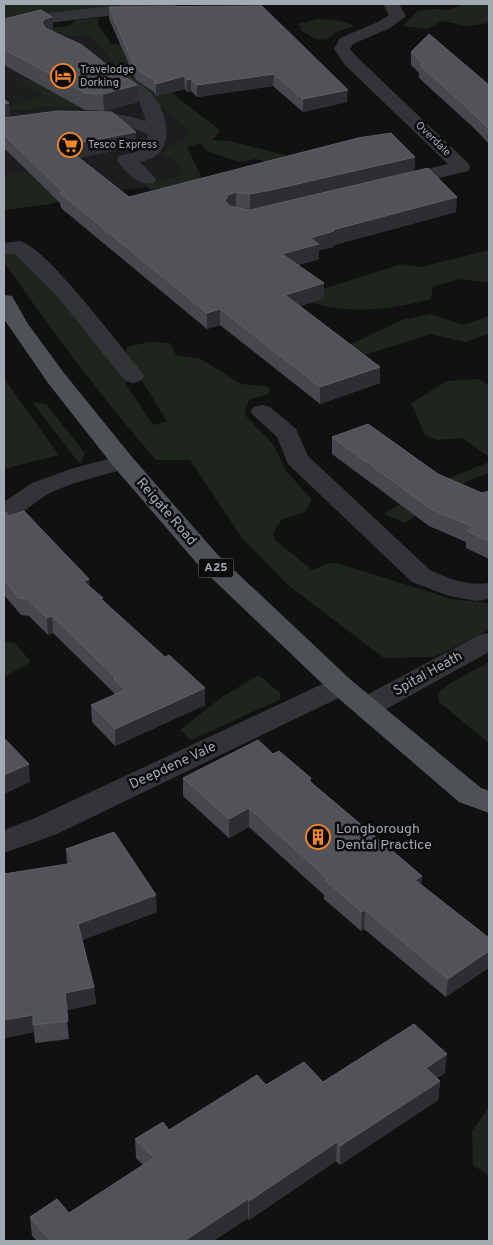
<svg xmlns="http://www.w3.org/2000/svg" width="493" height="1245" font-family="Overpass,sans-serif">
	<style>
		.built { fill: #1d1d1f }
		.green { fill: #1d251d }
		.lines { fill: none; stroke-linecap: round; stroke-linejoin: round }
		.minor { fill: #323437; fill-rule: evenodd }
		.major { fill: #4e5156; fill-rule: evenodd }
		.wall { fill: #47484d; fill-rule: evenodd }
		.shaded-wall { fill: #2d2e31 }
		.building { fill: #515358; stroke: #5d6066 }
		.labels { text-anchor: middle; dominant-baseline: central; stroke-width: 5; stroke-linejoin: round; paint-order: stroke }
		.far-poi-label { font-size: 11px; fill: #a2aab3; stroke: #0c0c0d; text-anchor: start }
		.far-street-label { font-size: 11px; fill: #a2aab3; stroke: #0c0c0d }
		.shield { fill: #0c0c0d; stroke: #757b81; stroke-width: 1 }
		.shield-label { font-size: 12px; font-weight: bold; fill: #a2aab3 }
		.street-label { font-size: 14px; fill: #a2aab3; stroke: #0c0c0d }
		.poi-label { font-size: 14px; fill: #a2aab3; stroke: #0c0c0d; text-anchor: start }
	</style>
	<rect width="100%" height="100%" fill="#111112"/>
	<!-- built -->
	<polygon class="built" points="88,36 103,50 119,72 184,126 188,134 182,141 177,163 185,175 143,184 146,187 117,191 43,171 4,176 4,37"/>
	<!-- green -->
	<g class="green">
		<polygon points="4,4 139,4 4,19"/>
		<polygon points="464,4 489,4 489,23 468,26 441,21 428,29 403,26 417,11 432,9 449,10"/>
		<polygon points="99,18 98,24 111,44 127,45 160,84 220,130 213,140 229,141 321,164 289,168 256,159 239,162 207,151 200,143 187,147 201,176 200,183 151,190 143,184 184,175 177,163 162,152 182,141 188,134 184,126 119,72 103,50 88,36 53,36 4,27 49,28 69,26 76,20"/>
		<path d="M318 19C331 20 343 20 354 26L335 33 326 40 315 39 299 29 303 28 298 24Z"/>
		<polygon points="24,79 37,83 79,106 78,108 50,106 23,111 11,109 10,106 44,95 19,81"/>
		<polygon points="89,165 117,191 90,195 51,204 4,210 4,176 27,172"/>
		<path d="M489 250V283L461 279 433 286 431 299C393 309 352 315 314 303L325 299 316 291 402 264 421 267Z"/>
		<path d="M10 253 20 254 42 276 109 358 153 425 167 421 125 354 127 347 149 342 170 343 176 355 201 359 241 384 270 387 269 394 249 400 244 414 273 444 286 471 312 500 305 512 281 520 273 533 275 540 312 570 329 563 340 564 452 599 489 603V630L434 657 384 658 289 586 242 538 190 460H156C101 397 52 331 4 262V254Z"/>
		<polygon points="431,314 463,325 489,316 489,334 465,342 431,334 361,356 349,345 402,320"/>
		<polygon points="4,378 10,387 59,455 4,469"/>
		<polygon points="479,379 489,386 489,457 462,438 436,440 425,435 411,403 447,381"/>
		<polygon points="32,402 46,404 85,453 80,464"/>
		<polygon points="489,462 489,473 465,482 405,523 384,514 437,483"/>
		<polygon points="4,641 15,643 31,662 4,677"/>
		<polygon points="489,662 489,743 439,702 438,693 449,684"/>
		<polygon points="259,675 281,694 279,700 191,740 180,730 222,697"/>
		<polygon points="489,1107 489,1176 473,1165 472,1131"/>
	</g>
	<g class="lines">
		<!-- minor -->
		<g class="minor">
			<polygon points="130,4 177,4 174,7 169,9 4,28 4,18"/>
			<polygon points="383,4 399,4 406,16 390,28 353,44 350,49 357,57 468,163 470,167 468,171 397,188 390,186 388,182 390,178 448,164 345,65 334,49 340,38 378,22 389,15"/>
			<path d="M107 64 113 65C125 75 140 83 151 93 164 106 173 137 160 152 155 158 147 160 140 162L156 179 154 183C139 187 125 172 117 160L119 156 135 152 145 147 148 134 130 127 85 123 79 122 76 118 79 114C99 109 126 115 146 121L139 101 99 69 101 65Z"/>
			<path d="M20 241C46 247 120 346 141 371L144 376 141 381 133 383 125 381 58 297 15 254 4 255V243Z"/>
			<path d="M262 405 270 407 296 429 308 456 430 570C450 579 467 586 489 583V599L477 601 449 596 412 582 288 464 277 437 250 412 254 407Z"/>
			<path d="M123 455 132 457 135 462 132 467C105 475 75 481 50 493 34 501 22 517 4 521V502L32 483 74 468Z"/>
			<polygon points="489,633 489,652 377,714 367,716 357,714 352,707 357,700 479,635"/>
			<polygon points="341,677 351,680 355,686 351,692 57,834 4,853 4,830 35,818 331,680"/>
		</g>
		<!-- major -->
		<polygon class="major" points="4,295 12,296 28,324 64,373 132,457 218,555 351,680 481,788 489,791 489,813 459,802 331,692 200,567 114,467 48,383 4,319"/>
	</g>
	<!-- wall -->
	<g class="wall">
		<polygon points="109,7 347,102 303,112 273,86 197,97 191,91 187,92 185,89 156,96 154,92 136,80 109,19"/>
		<polygon points="52,17 53,31 138,102 104,111 85,110 4,65 4,19"/>
		<polygon points="411,52 489,85 489,144 475,129 419,78 419,73 411,65"/>
		<path d="M4 99 10 117 136 132V146L79 158 129 197 415 157 414 171 294 200 456 212 334 245V247L319 250V259L298 265 324 299 300 306 380 367V383L320 404 220 325 207 329 61 208 60 203 4 148ZM269 206 250 210 237 207 250 209Z"/>
		<polygon points="332,437 482,493 489,491 489,559 466,548 466,542 429,526 332,454"/>
		<polygon points="4,510 9,516 89,586 205,705 115,746 92,722 91,705 114,695 114,693 53,633 48,635 29,616 21,615 4,595"/>
		<polygon points="273,754 311,778 311,782 422,876 421,885 489,938 446,997 364,929 361,931 324,899 324,895 249,827 229,838 183,796 183,778"/>
		<polygon points="66,849 157,912 82,940 94,987 96,1004 66,1010 69,1039 35,1043 34,1032 4,1038 4,874 67,864"/>
		<polygon points="445,1073 437,1078 440,1081 438,1100 340,1165 336,1161 249,1220 248,1218 213,1241 37,1241 32,1236 30,1217 69,1213 143,1165 136,1158 135,1139 169,1130 266,1085 323,1082"/>
	</g>
	<!-- shaded-wall -->
	<g class="shaded-wall">
		<polygon points="52,17 53,32 46,34 42,22 45,19"/>
		<polygon points="274,74 273,86 197,97 197,85"/>
		<polygon points="184,76 185,89 156,96 156,84"/>
		<polygon points="191,79 191,91 187,92 187,80"/>
		<polygon points="137,85 138,102 104,111 103,94"/>
		<polygon points="348,90 347,102 303,112 303,99"/>
		<polygon points="9,103 10,117 4,119 4,104"/>
		<polygon points="136,132 136,146 65,161 64,146"/>
		<polygon points="415,157 414,171 271,205 250,209 250,194"/>
		<polygon points="236,192 236,207 228,210 225,201 228,195"/>
		<polygon points="457,197 456,212 334,245 334,247 319,250 319,259 282,269 282,254 310,238 332,230"/>
		<polygon points="324,283 324,299 285,310 285,295"/>
		<polygon points="220,309 220,325 207,329 207,313"/>
		<polygon points="380,367 380,383 320,404 320,387"/>
		<polygon points="89,579 90,595 83,581"/>
		<polygon points="52,616 53,633 48,635 47,618"/>
		<polygon points="205,688 205,705 115,746 115,729"/>
		<polygon points="29,764 30,782 4,794 4,775"/>
		<polygon points="249,808 249,827 229,838 229,819"/>
		<polygon points="422,876 420,894 415,880"/>
		<polygon points="156,895 157,912 79,941 78,924"/>
		<polygon points="365,910 364,929 361,931 362,912"/>
		<polygon points="489,951 489,968 446,997 448,979"/>
		<polygon points="94,987 96,1004 66,1010 65,993"/>
		<polygon points="33,1015 34,1032 4,1038 4,1020"/>
		<polygon points="447,1054 445,1073 424,1087 426,1068"/>
		<polygon points="440,1081 438,1100 340,1165 340,1146"/>
		<polygon points="337,1142 336,1161 249,1220 249,1201"/>
		<polygon points="248,1199 248,1218 213,1241 184,1241"/>
	</g>
	<!-- building -->
	<g class="building">
		<polygon points="262,6 348,90 303,99 274,74 197,85 191,79 187,80 184,76 156,84 154,80 135,68 109,7"/>
		<polygon points="41,10 52,17 45,19 42,22 45,28 82,45 107,65 137,85 103,94 85,93 4,49 4,19"/>
		<polygon points="429,34 489,85 489,129 476,116 420,65 424,65 411,52"/>
		<polygon points="4,99 9,103 4,104"/>
		<polygon points="57,111 112,112 136,132 64,146 129,197 358,138 391,133 415,157 271,190 250,194 236,192 228,195 225,201 230,206 250,210 428,168 457,197 332,230 334,231 310,238 319,244 282,254 324,283 285,295 380,367 320,387 220,309 207,313 60,193 63,192 4,135 4,118"/>
		<polygon points="368,424 438,474 482,493 489,491 489,541 467,531 473,527 431,509 332,437"/>
		<polygon points="4,510 9,516 24,511 89,579 83,581 103,598 100,598 165,657 169,655 205,688 115,729 91,705 125,690 114,679 116,678 52,616 47,618 27,599 19,598 4,580"/>
		<polygon points="4,738 29,764 4,775"/>
		<polygon points="258,740 273,754 279,751 311,778 308,780 422,876 415,880 489,938 489,951 448,979 365,910 362,912 325,880 328,879 249,808 229,819 183,778"/>
		<polygon points="114,832 156,895 78,924 94,987 65,993 68,1021 33,1025 33,1015 4,1020 4,874 74,863 66,849"/>
		<polygon points="414,1024 447,1054 426,1068 440,1081 340,1146 337,1142 249,1201 248,1199 184,1241 51,1241 30,1217 57,1199 69,1213 154,1158 135,1139 163,1122 169,1130 257,1075 266,1085 304,1062 323,1082"/>
	</g>
	<!-- icons -->
	<defs>
		<symbol id="hotel-ring" viewBox="-11 -11 22 22"><circle r="9.5" fill="#0c0c0d" stroke="#f1872a" stroke-width="1.5"/><path d="M-6-4.5h1.5V1H6V5H4.5V3h-9V5H-6ZM-4 0a1.8 1.8 0 1 1 3.6 0ZM.5 0V-2.5h3Q6-2.5 6 0Z" fill="#f1872a"/></symbol>
		<symbol id="supermarket-ring" viewBox="-11 -11 22 22"><circle r="9.5" fill="#0c0c0d" stroke="#f1872a" stroke-width="1.5"/><path d="M-6-5.5h2.5l.6 2H6L4.5 2H-2.5L-4.4-4H-6ZM-1.5 3.2a1.3 1.3 0 1 0 .1 0ZM3 3.2a1.3 1.3 0 1 0 .1 0Z" fill="#f1872a"/></symbol>
		<symbol id="building-ring" viewBox="-11 -11 22 22"><circle r="9.5" fill="#0c0c0d" stroke="#f1872a" stroke-width="1.5"/><path d="M-4-6H4V6H1V3H-1V6H-4ZM-2.5-4.3h1.7v1.8h-1.7ZM.8-4.3h1.7v1.8H.8ZM-2.5-1h1.7V.8h-1.7ZM.8-1h1.7V.8H.8Z" fill="#f1872a"/></symbol>
	</defs>
	<g fill-rule="evenodd">
		<use href="#hotel-ring" x="49" y="62" width="28" height="28"/>
		<use href="#supermarket-ring" x="56" y="131" width="28" height="28"/>
		<use href="#building-ring" x="304" y="823" width="28" height="28"/>
	</g>
	<g class="labels">
		<!-- far-poi labels -->
		<g class="far-poi-label">
			<text x="80" y="70">Travelodge<tspan x="80" dy="13">Dorking</tspan></text>
			<text x="88" y="145">Tesco Express</text>
		</g>
		<!-- far-street labels -->
		<g class="far-street-label">
			<text transform="translate(433 139) rotate(44)">Overdale</text>
		</g>
		<!-- shield labels -->
		<rect class="shield" x="198.5" y="558.5" width="35" height="19" rx="4"/>
		<g class="shield-label">
			<text x="216" y="568">A25</text>
		</g>
		<!-- street labels -->
		<g class="street-label">
			<text transform="translate(166 512) rotate(49)">Reigate Road</text>
			<text transform="translate(428 674) rotate(-29)">Spital Heath</text>
			<text transform="translate(173 766) rotate(-25)">Deepdene Vale</text>
		</g>
		<!-- poi labels -->
		<g class="poi-label">
			<text x="336" y="829">Longborough<tspan x="336" dy="16">Dental Practice</tspan></text>
		</g>
	</g>
	<!-- border -->
	<rect width="493" height="1245" fill="none" stroke="#a2aab3" stroke-width="10"/>
</svg>
